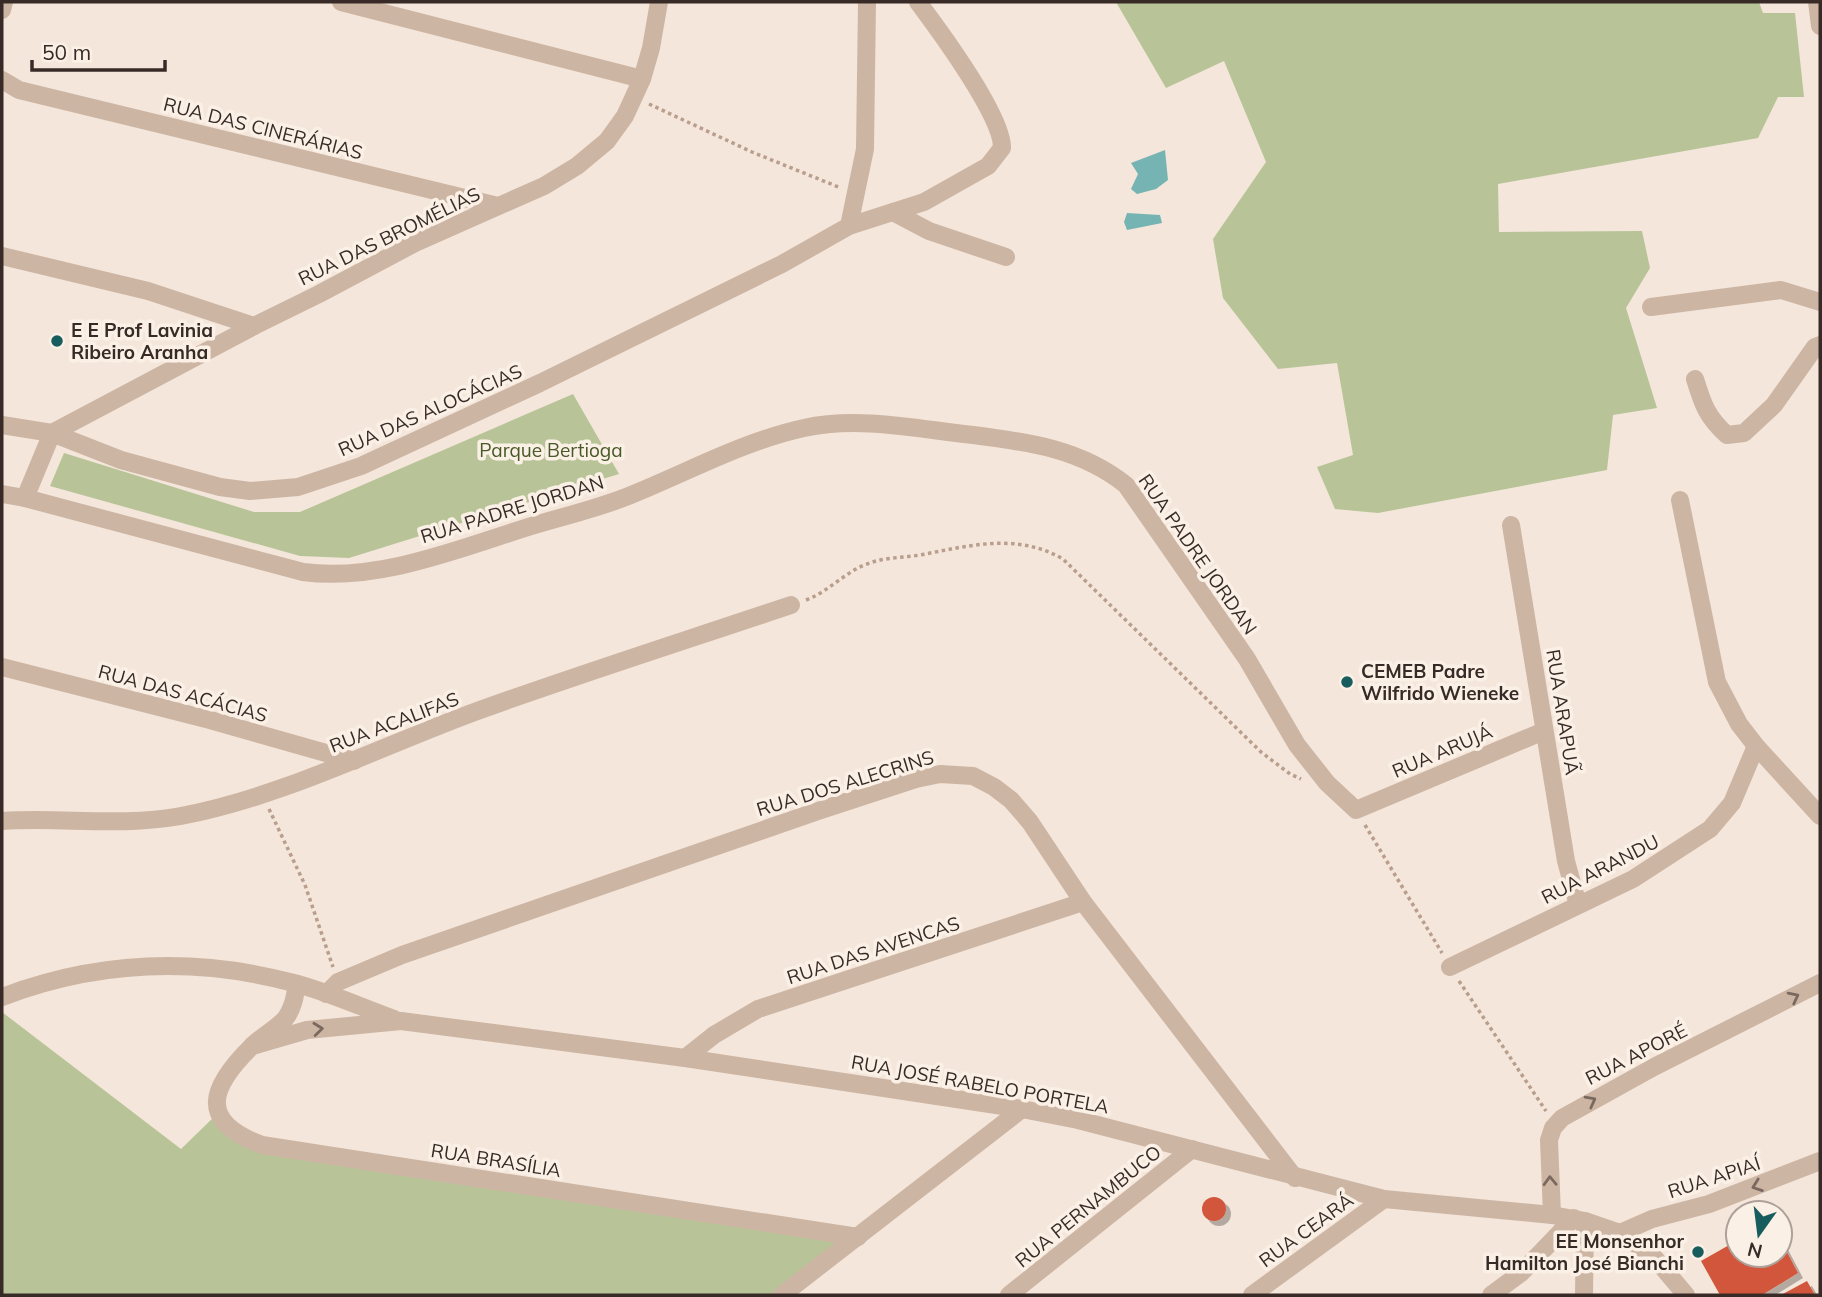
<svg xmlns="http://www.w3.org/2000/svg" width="1822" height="1297" font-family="Mulish,sans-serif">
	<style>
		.green { fill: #b8c498 }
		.water { fill: #76b4b3 }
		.building { fill: #d1563a; filter: url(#shadow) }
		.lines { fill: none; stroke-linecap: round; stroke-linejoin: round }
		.path { stroke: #b99e8e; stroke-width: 3.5; stroke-dasharray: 3.5 3.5; stroke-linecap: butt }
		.minor { stroke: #cdb5a4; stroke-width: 18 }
		.oneway { stroke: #7b695f }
		.poi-dot { fill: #185d5d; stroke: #fbf0e6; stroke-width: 2.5 }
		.labels { text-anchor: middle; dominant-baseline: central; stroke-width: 7; stroke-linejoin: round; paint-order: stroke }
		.street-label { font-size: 19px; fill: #382b27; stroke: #fbf0e6 }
		.poi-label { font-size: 19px; font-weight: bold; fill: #382b27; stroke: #fbf0e6; text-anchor: start }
		.park-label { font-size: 19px; fill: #495928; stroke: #fbf0e6 }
	</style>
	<defs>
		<filter id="shadow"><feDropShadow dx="5" dy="5" stdDeviation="0" flood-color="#0004"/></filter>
	</defs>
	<rect width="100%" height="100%" fill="#f4e6da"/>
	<!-- green -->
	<g class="green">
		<polygon points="1116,2 1759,2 1763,13 1795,13 1804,97 1778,97 1758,138 1498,184 1499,232 1642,231 1650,268 1626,308 1657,408 1613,415 1607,470 1378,513 1335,509 1317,467 1353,455 1337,363 1278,369 1223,298 1213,239 1266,162 1224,61 1166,88"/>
		<polygon points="573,394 619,474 349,558 300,556 50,486 64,453 254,512 300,512"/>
		<polygon points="2,1012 181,1149 218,1113 262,1145 858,1237 782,1295 2,1295"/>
	</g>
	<!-- water -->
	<g class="water">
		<polygon points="1165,150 1168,180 1156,189 1137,194 1131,189 1138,174 1131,163"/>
		<polygon points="1127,213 1160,215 1162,223 1127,230 1124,222"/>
	</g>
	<!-- building -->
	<g class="building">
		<circle cx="1214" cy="1209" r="12"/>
		<polygon points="1780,1239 1798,1273 1762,1295 1720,1295 1701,1261 1738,1240 1738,1255 1780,1255"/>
		<polygon points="1807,1281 1815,1295 1781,1295"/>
	</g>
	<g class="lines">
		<!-- path -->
		<g class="path">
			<polyline points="649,104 752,152 841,188"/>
			<path d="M806 600C828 592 845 572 867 564 884 557 902 558 920 555 969 546 1016 532 1063 559L1261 752 1290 774 1301 779"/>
			<polyline points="269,809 305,885 333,967"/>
			<polyline points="1365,825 1442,953"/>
			<polyline points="1459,981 1546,1111"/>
		</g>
		<!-- minor -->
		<g class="minor">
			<polyline points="341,2 642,79"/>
			<polyline points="1817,2 1820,26"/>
			<polyline points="2,10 4,2"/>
			<polyline points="2,80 19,90 498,206"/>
			<polyline points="893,212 929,231 1006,257"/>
			<polyline points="849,226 865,149 867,2"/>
			<polyline points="2,256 148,291 254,326"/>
			<polyline points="1651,307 1781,290 1820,302"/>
			<path d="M1695 379C1703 405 1707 417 1727 435L1744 433 1774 405 1815 347 1820 345"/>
			<path d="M2 425 52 433 121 460 220 487 250 491 298 487 361 466 540 383 782 264 849 226 924 202 988 166 1002 148C1003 117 939 30 918 2"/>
			<path d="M2 494 25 498 303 572C376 582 456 550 525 528 560 517 597 509 631 495 688 472 744 441 804 428 859 416 917 429 973 435 1029 442 1081 449 1126 485L1247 659 1297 745 1327 783 1356 810 1544 731"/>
			<polyline points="25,498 52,433 254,326 319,294 415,243 544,186 577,166 607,141 625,116 642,79 651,48 659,2"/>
			<polyline points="1680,500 1717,682 1739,724 1756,746 1820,816"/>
			<polyline points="1511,525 1566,861 1578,905"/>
			<polyline points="2,667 210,720 354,761"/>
			<path d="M2 821C63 817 118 827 181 816 285 796 381 746 480 710 583 673 687 640 791 605"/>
			<polyline points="1450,967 1633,879 1710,829 1732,803 1756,746"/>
			<path d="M297 984C295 996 293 1009 285 1019 276 1029 262 1036 252 1046 210 1087 197 1121 262 1145L858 1237"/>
			<polyline points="326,994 338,982 402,955 818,811 916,779 940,774 973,776 994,787 1011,800 1030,822 1083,902 1295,1178"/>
			<path d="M2 997C97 961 196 957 294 983 328 992 361 1007 394 1019"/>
			<polyline points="252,1046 307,1030 401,1021 685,1058 1022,1109 1078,1120 1384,1199 1552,1215 1585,1221 1620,1233 1653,1256 1686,1295"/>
			<polyline points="685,1058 714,1035 758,1009 1083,902"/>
			<polyline points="1552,1215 1549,1140 1553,1128 1562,1118 1654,1067 1820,983"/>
			<polyline points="1620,1233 1652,1219 1709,1204 1820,1161"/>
			<polyline points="782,1295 1022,1109"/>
			<polyline points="1009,1295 1192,1149"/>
			<polyline points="1252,1295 1384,1199"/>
			<polyline points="1491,1295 1521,1273 1574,1218"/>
			<polyline points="1584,1295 1585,1221"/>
		</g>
	</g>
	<!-- one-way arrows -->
	<defs><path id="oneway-chevron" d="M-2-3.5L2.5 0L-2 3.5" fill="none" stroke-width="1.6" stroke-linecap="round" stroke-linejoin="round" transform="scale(1.75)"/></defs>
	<g class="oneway">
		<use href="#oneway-chevron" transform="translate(1794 997) rotate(-27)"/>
		<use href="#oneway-chevron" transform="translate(318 1029) rotate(-6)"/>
		<use href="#oneway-chevron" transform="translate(1591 1101) rotate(-28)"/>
		<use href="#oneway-chevron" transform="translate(1550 1181) rotate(-92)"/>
		<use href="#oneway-chevron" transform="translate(1757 1186) rotate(160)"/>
	</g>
	<!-- markers -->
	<g class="poi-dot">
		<circle cx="57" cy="341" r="7"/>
		<circle cx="1347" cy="682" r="7"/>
		<circle cx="1698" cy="1252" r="7"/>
	</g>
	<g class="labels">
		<!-- street labels -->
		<g class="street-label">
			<text transform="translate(263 128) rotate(14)">RUA DAS CINERÁRIAS</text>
			<text transform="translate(389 236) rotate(-26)">RUA DAS BROMÉLIAS</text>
			<text transform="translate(430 410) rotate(-24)">RUA DAS ALOCÁCIAS</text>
			<text transform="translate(512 509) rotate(-17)">RUA PADRE JORDAN</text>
			<text transform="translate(1198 554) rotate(55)">RUA PADRE JORDAN</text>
			<text transform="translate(183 693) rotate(15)">RUA DAS ACÁCIAS</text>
			<text transform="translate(1563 712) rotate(81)">RUA ARAPUÃ</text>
			<text transform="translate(394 722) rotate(-21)">RUA ACALIFAS</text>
			<text transform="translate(1442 751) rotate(-23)">RUA ARUJÁ</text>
			<text transform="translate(845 783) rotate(-17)">RUA DOS ALECRINS</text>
			<text transform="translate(1600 869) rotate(-27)">RUA ARANDU</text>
			<text transform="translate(873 950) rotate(-18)">RUA DAS AVENCAS</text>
			<text transform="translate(1636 1054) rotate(-27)">RUA APORÉ</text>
			<text transform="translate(980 1084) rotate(10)">RUA JOSÉ RABELO PORTELA</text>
			<text transform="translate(496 1160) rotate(9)">RUA BRASÍLIA</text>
			<text transform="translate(1714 1177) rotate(-18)">RUA APIAÍ</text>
			<text transform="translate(1088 1206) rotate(-39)">RUA PERNAMBUCO</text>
			<text transform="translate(1306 1230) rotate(-36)">RUA CEARÁ</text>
		</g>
		<!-- poi labels -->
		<g class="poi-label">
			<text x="71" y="330">E E Prof Lavinia<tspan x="71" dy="22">Ribeiro Aranha</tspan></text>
			<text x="1361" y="671">CEMEB Padre<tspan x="1361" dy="22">Wilfrido Wieneke</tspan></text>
			<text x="1684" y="1241" text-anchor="end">EE Monsenhor<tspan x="1684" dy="22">Hamilton José Bianchi</tspan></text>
		</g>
		<!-- park labels -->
		<g class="park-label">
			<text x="551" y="450">Parque Bertioga</text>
		</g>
	</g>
	<!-- border -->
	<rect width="1822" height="1297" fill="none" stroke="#382b27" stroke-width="7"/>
	<!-- north arrow -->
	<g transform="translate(1759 1234) rotate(194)"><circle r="33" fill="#fbf0e6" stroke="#ada19a" stroke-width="2"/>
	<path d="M0-5L12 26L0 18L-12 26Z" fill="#185d5d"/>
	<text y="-10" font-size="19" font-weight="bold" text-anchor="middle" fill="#382b27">N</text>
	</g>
	<!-- scale -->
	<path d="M32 60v10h133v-10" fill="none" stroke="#382b27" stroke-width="3.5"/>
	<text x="42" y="60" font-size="21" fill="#382b27" stroke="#fbf0e6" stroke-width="5" paint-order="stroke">50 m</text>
</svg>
